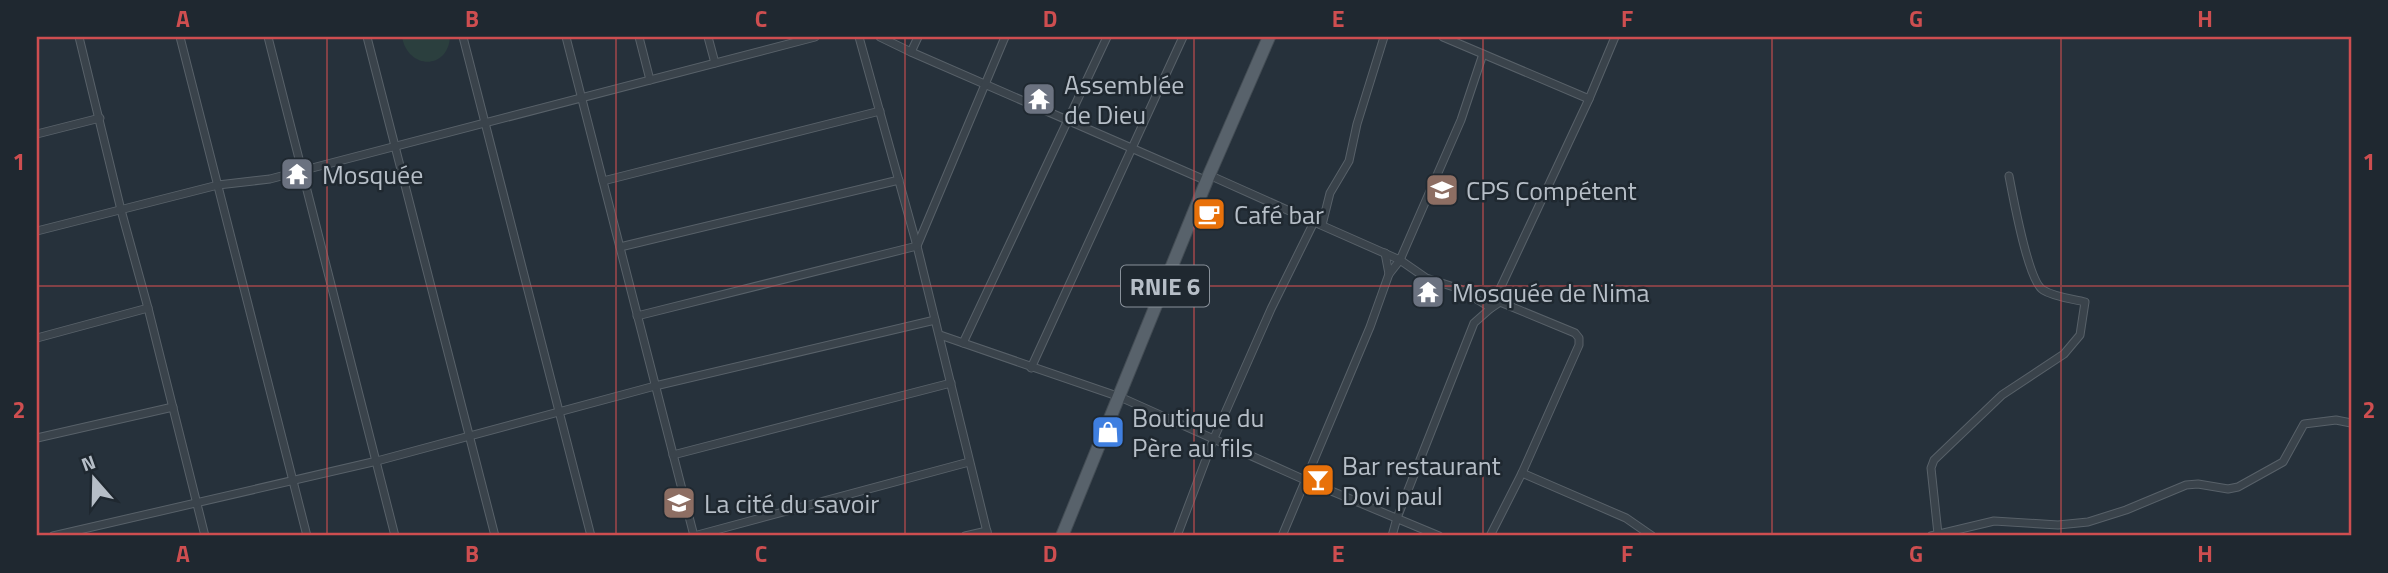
<svg xmlns="http://www.w3.org/2000/svg" width="2388" height="573" font-family="'Titillium Web',sans-serif">
	<style>
		.green { fill: #2b3f3e }
		.lines { fill: none; stroke-linecap: round; stroke-linejoin: round }
		.street-casing { stroke: #586169; stroke-width: 9 }
		.primary-casing { stroke: #434c54; stroke-width: 14 }
		.street { stroke: #3a434b; stroke-width: 7 }
		.primary { stroke: #58626b; stroke-width: 12 }
		.grid { fill: none; stroke: #ce4e50; stroke-width: 2; stroke-opacity: 0.55 }
		.labels { text-anchor: middle; dominant-baseline: central; stroke-width: 5; stroke-linejoin: round; paint-order: stroke }
		.shield { fill: #1f2830; stroke: #89919a; stroke-width: 2 }
		.shield-label { font-size: 24px; font-weight: bold; fill: #b6bec7 }
		.poi-label { font-size: 26px; fill: #b6bec7; stroke: #1f2830; text-anchor: start }
		.neatline { fill: none; stroke: #ce4e50; stroke-width: 2.5 }
		.grid-label { font-size: 23px; text-anchor: middle; font-weight: bold; fill: #ce4e50 }
	</style>
	<rect width="100%" height="100%" fill="#26313b"/>
	<!-- green -->
	<path class="green" d="M402 37H450C448 70 408 70 402 37Z"/>
	<g class="lines">
		<defs>
			<g id="street">
				<polyline points="79,37 121,210 148,308 205,536"/>
				<polyline points="180,37 307,536"/>
				<polyline points="268,37 395,536"/>
				<polyline points="367,37 495,536"/>
				<polyline points="463,37 591,536"/>
				<polyline points="566,37 694,536"/>
				<polyline points="639,37 650,80"/>
				<polyline points="708,37 715,63"/>
				<polyline points="859,37 917,246 988,536"/>
				<polyline points="880,37 911,52 1207,181"/>
				<polyline points="1443,37 1589,99"/>
				<polyline points="911,52 918,37"/>
				<polyline points="37,134 100,118"/>
				<polyline points="603,181 880,111"/>
				<polyline points="1314,222 1400,260 1461,120 1483,54"/>
				<polyline points="1322,225 1330,193 1349,161 1357,124 1384,37"/>
				<polyline points="37,231 218,185 270,179 815,37"/>
				<polyline points="620,247 899,180"/>
				<polyline points="1385,253 1389,274"/>
				<polyline points="637,316 917,246 1005,37"/>
				<polyline points="940,335 1120,397 1305,480 1439,536"/>
				<polyline points="37,338 148,308"/>
				<polyline points="963,343 1107,37"/>
				<polyline points="1031,368 1183,37"/>
				<polyline points="37,438 173,407"/>
				<polyline points="673,455 951,383"/>
				<polyline points="1522,473 1626,518 1652,536"/>
				<path d="M1938 534 1931 468 1934 460 2002 395 2064 354 2080 335 2085 302C2073 299 2054 297 2043 290 2028 281 2013 196 2009 176"/>
				<polyline points="53,536 377,461 655,386 935,320"/>
				<polyline points="694,536 969,462"/>
				<polyline points="965,536 987,531"/>
				<polyline points="1177,536 1214,438 1271,309 1314,222 1209,175"/>
				<polyline points="1282,536 1370,327 1389,274 1400,260 1426,278 1460,289 1491,308 1589,99 1615,37"/>
				<polyline points="1392,536 1397,518 1474,323 1491,308 1500,302 1575,333 1579,338 1579,345 1522,473 1490,536"/>
				<polyline points="1931,536 1994,521 2058,525 2088,522 2126,510 2186,485 2198,484 2228,489 2238,487 2283,462 2304,424 2336,420 2351,423"/>
			</g>
			<polyline id="primary" points="1062,536 1209,175 1269,37"/>
		</defs>
		<!-- street casing -->
		<use href="#street" class="street-casing"/>
		<!-- primary casing -->
		<use href="#primary" class="primary-casing"/>
		<!-- street -->
		<use href="#street" class="street"/>
		<!-- primary -->
		<use href="#primary" class="primary"/>
	</g>
	<!-- grid -->
	<path class="grid" d="M327 37V536M616 37V536M905 37V536M1194 37V536M1483 37V536M1772 37V536M2061 37V536M37 286H2351"/>
	<!-- icons -->
	<defs>
		<symbol id="temple-square" viewBox="-11 -11 22 22"><rect x="-9" y="-9" width="18" height="18" rx="4" fill="#6b7280" stroke="#1f2830"/><path d="M0-6L5-2H3V0L6.5 2.5H4V6H1.5V3h-3V6H-4V2.5H-6.5L-3 0V-2H-5Z" fill="#fff"/></symbol>
		<symbol id="school-square" viewBox="-11 -11 22 22"><rect x="-9" y="-9" width="18" height="18" rx="4" fill="#8d6e63" stroke="#1f2830"/><path d="M0-5L7-2L0 1L-7-2ZM-4 1L0 2.5L4 1V4Q0 6-4 4Z" fill="#fff"/></symbol>
		<symbol id="cafe-square" viewBox="-11 -11 22 22"><rect x="-9" y="-9" width="18" height="18" rx="4" fill="#e8710a" stroke="#1f2830"/><path d="M-5.5-4.5H6V0H3Q3 3.5 0 3.5H-2.5Q-5.5 3.5-5.5 0ZM3-3.2v2h1.7v-2ZM-6 4.5H4V6H-6Z" fill="#fff"/></symbol>
		<symbol id="shop-square" viewBox="-11 -11 22 22"><rect x="-9" y="-9" width="18" height="18" rx="4" fill="#3f7fe0" stroke="#1f2830"/><path d="M-5-2.5h2.3a2.7 3.5 0 0 1 5.4 0H5L5.5 6h-11ZM-1.5-2.5h3a1.5 2.3 0 0 0-3 0Z" fill="#fff"/></symbol>
		<symbol id="bar-square" viewBox="-11 -11 22 22"><rect x="-9" y="-9" width="18" height="18" rx="4" fill="#e8710a" stroke="#1f2830"/><path d="M-6-5H6L.8 .8V4.5H3.5V6h-7V4.5H-.8V.8Z" fill="#fff"/></symbol>
	</defs>
	<g fill-rule="evenodd">
		<use href="#temple-square" x="1020" y="80" width="38" height="38"/>
		<use href="#temple-square" x="278" y="155" width="38" height="38"/>
		<use href="#school-square" x="1423" y="171" width="38" height="38"/>
		<use href="#cafe-square" x="1190" y="195" width="38" height="38"/>
		<use href="#temple-square" x="1409" y="273" width="38" height="38"/>
		<use href="#shop-square" x="1089" y="413" width="38" height="38"/>
		<use href="#bar-square" x="1299" y="461" width="38" height="38"/>
		<use href="#school-square" x="660" y="484" width="38" height="38"/>
	</g>
	<g class="labels">
		<!-- shield labels -->
		<rect class="shield" x="1121" y="265.5" width="88" height="41" rx="5"/>
		<g class="shield-label">
			<text x="1165" y="286">RNIE 6</text>
		</g>
		<!-- poi labels -->
		<g class="poi-label">
			<text x="1064" y="84">Assemblée<tspan x="1064" dy="30">de Dieu</tspan></text>
			<text x="322" y="174">Mosquée</text>
			<text x="1466" y="190">CPS Compétent</text>
			<text x="1234" y="214">Café bar</text>
			<text x="1452" y="292">Mosquée de Nima</text>
			<text x="1132" y="417">Boutique du<tspan x="1132" dy="30">Père au fils</tspan></text>
			<text x="1342" y="465">Bar restaurant<tspan x="1342" dy="30">Dovi paul</tspan></text>
			<text x="704" y="503">La cité du savoir</text>
		</g>
	</g>
	<!-- border -->
	<rect width="2388" height="573" fill="none" stroke="#1f2830" stroke-width="77"/>
	<!-- north arrow -->
	<g transform="translate(94 479) rotate(340)" stroke="#1f2830" stroke-width="5" paint-order="stroke">
	<path d="M0-5L12 26L0 18L-12 26Z" fill="#b6bec7"/>
	<text y="-10" font-size="19" font-weight="bold" text-anchor="middle" fill="#b6bec7">N</text>
	</g>
	<rect x="38" y="38" width="2312" height="496" class="neatline"/>
	<g class="grid-label">
		<text x="183" y="27">A</text>
		<text x="472" y="27">B</text>
		<text x="761" y="27">C</text>
		<text x="1050" y="27">D</text>
		<text x="1338" y="27">E</text>
		<text x="1627" y="27">F</text>
		<text x="1916" y="27">G</text>
		<text x="2205" y="27">H</text>
		<text x="19" y="170">1</text>
		<text x="2369" y="170">1</text>
		<text x="19" y="418">2</text>
		<text x="2369" y="418">2</text>
		<text x="183" y="562">A</text>
		<text x="472" y="562">B</text>
		<text x="761" y="562">C</text>
		<text x="1050" y="562">D</text>
		<text x="1338" y="562">E</text>
		<text x="1627" y="562">F</text>
		<text x="1916" y="562">G</text>
		<text x="2205" y="562">H</text>
	</g>
</svg>
